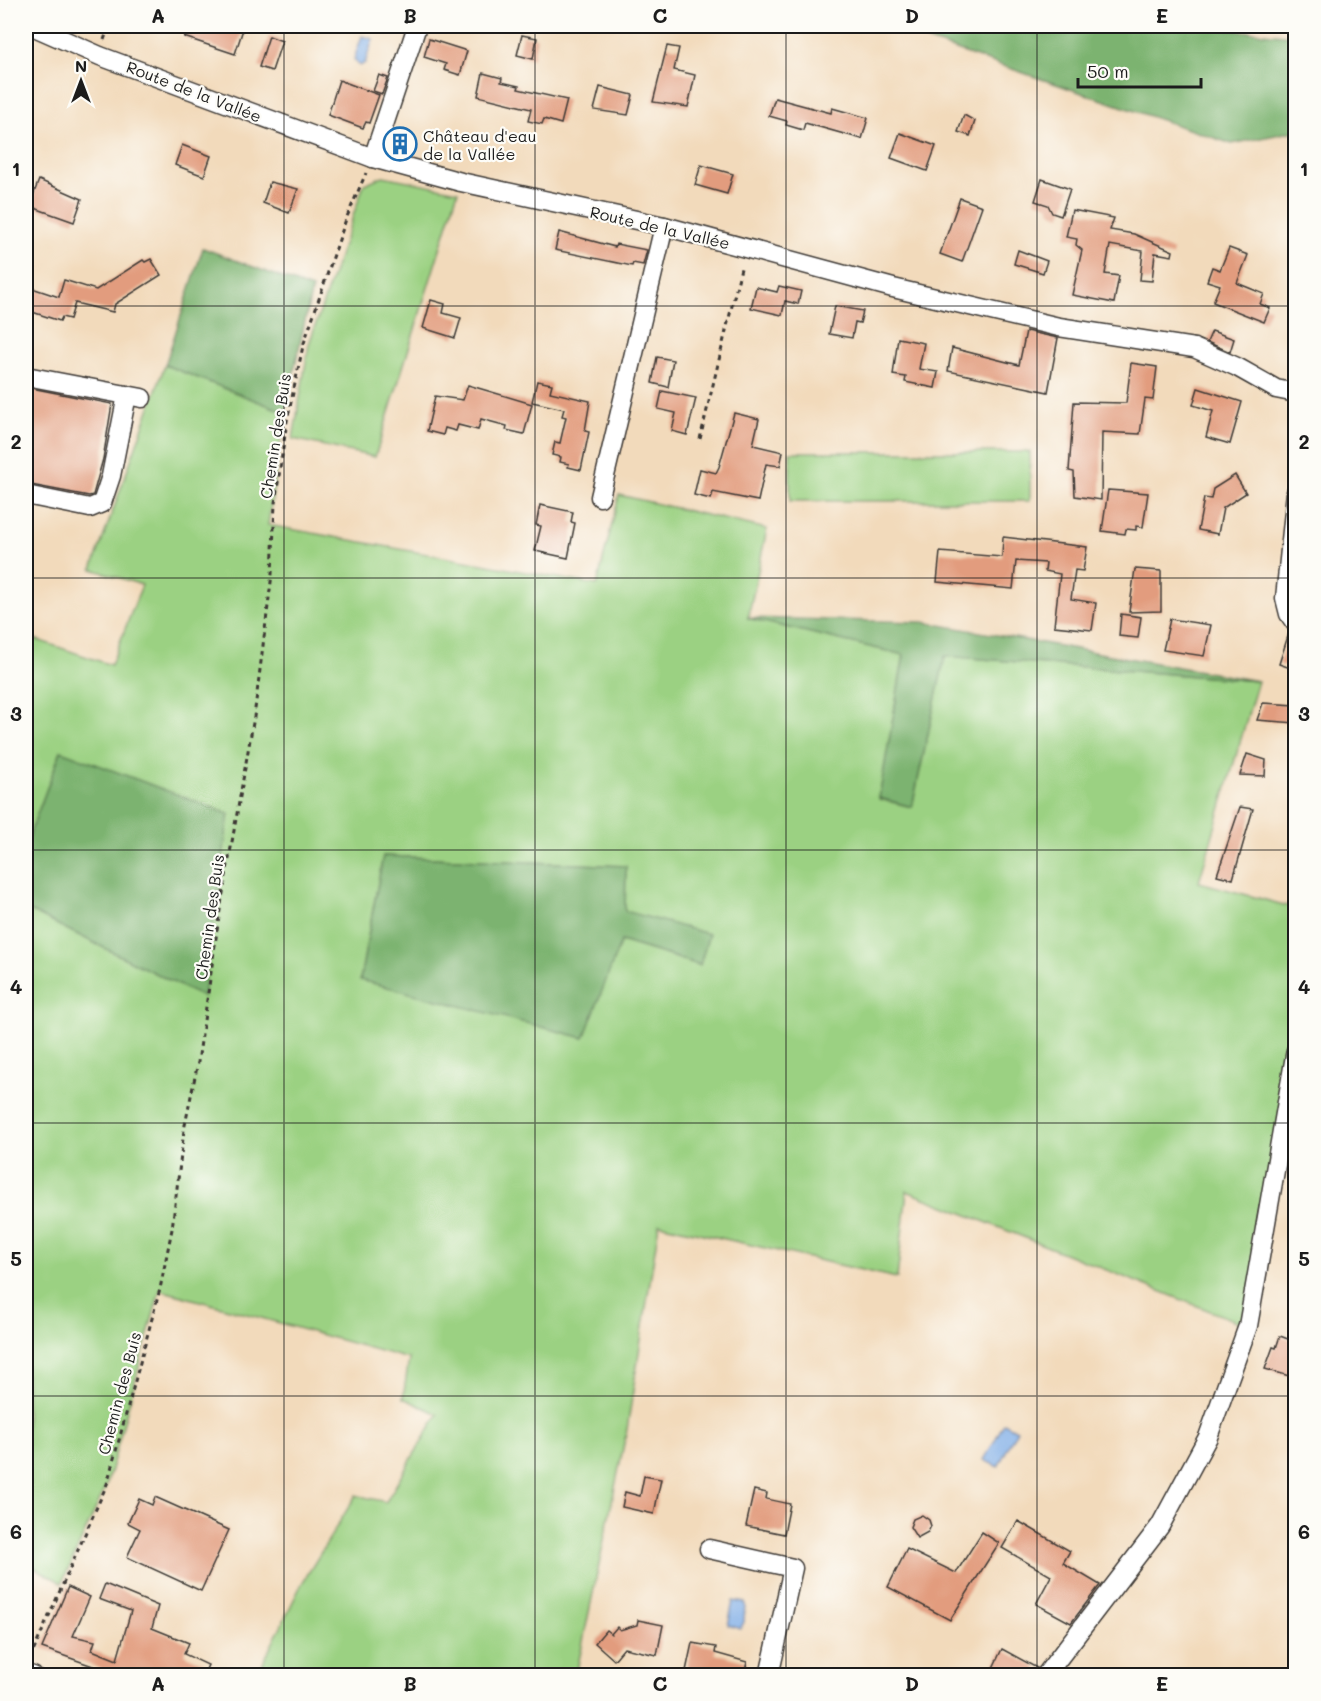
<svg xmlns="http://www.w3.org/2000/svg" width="1321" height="1701" font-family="Mali,sans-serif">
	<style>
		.green { fill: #9bd182; stroke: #5c764f; stroke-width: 1.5; fill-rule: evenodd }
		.forest { fill: #7cb370; stroke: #4c6846; stroke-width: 1.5 }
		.water { fill: #7dace7; stroke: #4c6482; stroke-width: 1.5 }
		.building { fill: #e29c7e }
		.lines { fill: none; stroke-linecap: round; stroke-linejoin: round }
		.minor-casing { stroke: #3c3834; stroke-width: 21 }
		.path { stroke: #3c3834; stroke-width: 3; stroke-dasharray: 4.5 4.5; stroke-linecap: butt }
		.minor { stroke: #fff; stroke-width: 18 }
		.grid { fill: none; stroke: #1c1c1c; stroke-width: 1.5; stroke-opacity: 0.55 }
		.labels { text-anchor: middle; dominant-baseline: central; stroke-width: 4.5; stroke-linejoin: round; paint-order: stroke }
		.street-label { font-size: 16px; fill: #1c1c1c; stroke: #fdfcf7 }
		.poi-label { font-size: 16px; fill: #1c1c1c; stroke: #fdfcf7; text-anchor: start }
		.neatline { fill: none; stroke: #1c1c1c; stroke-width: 2 }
		.grid-label { font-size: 20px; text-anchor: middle; font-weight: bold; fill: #1c1c1c }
	</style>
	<rect width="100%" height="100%" fill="#fdfcf7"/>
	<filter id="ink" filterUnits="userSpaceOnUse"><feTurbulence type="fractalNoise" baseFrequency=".0167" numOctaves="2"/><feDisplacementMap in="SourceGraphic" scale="12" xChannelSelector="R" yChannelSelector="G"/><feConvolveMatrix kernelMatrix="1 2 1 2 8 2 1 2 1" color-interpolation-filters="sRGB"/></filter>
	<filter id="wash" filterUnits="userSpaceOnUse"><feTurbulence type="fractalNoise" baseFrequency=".008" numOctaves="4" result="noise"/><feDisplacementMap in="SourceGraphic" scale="24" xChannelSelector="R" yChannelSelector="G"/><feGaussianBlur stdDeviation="1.35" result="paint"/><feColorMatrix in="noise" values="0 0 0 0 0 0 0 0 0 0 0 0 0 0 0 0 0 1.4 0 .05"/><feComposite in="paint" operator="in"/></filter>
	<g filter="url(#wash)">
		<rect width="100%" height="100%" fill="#f2dabb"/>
		<!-- green -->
		<g class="green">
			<polygon points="383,176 458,191 375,457 293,439 309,344 364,184"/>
			<path d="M165 365 285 412 268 525 597 585 619 495 767 529 748 618 904 655 879 799 912 807 945 656 1258 681 1199 882 1295 908V1050L1248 1326 907 1191 897 1278 659 1224 627 1429 576 1675H257L301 1585 356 1495 386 1502 438 1414 403 1398 409 1359 160 1290 107 1484 62 1583 26 1563V909L203 997 61 751 26 844V636L111 665 142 585 92 569ZM383 856 626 866 625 911 699 965 621 941 360 979Z"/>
			<rect x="790" y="452" width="240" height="49"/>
		</g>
		<!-- forest -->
		<g class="forest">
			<polygon points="912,26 1192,26 1295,36 1295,131 1232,144 909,34"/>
			<polygon points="203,248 312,289 285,412 165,365"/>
			<polygon points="747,618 923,622 1258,681 945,656 912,807 879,798 904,655"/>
			<polygon points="61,751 229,814 203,997 26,909 26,844"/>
			<polygon points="383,856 626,866 625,911 709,934 700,965 621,941 584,1038 360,980"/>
		</g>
		<!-- water -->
		<g class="water">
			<polygon points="362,36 373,39 365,63 360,66 354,59"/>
			<polygon points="1004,1423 1017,1430 998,1467 984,1460"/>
			<polygon points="733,1601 745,1603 744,1622 740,1629 728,1625"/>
		</g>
		<g id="blocks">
			<!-- building -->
			<g class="building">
				<polygon points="188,26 244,26 235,54 184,37"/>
				<polygon points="522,35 537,38 533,59 517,55"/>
				<polygon points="269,36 282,41 272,71 259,67"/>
				<polygon points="429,39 467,51 460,75 444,70 446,64 424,57"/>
				<polygon points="667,46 679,48 674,70 695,75 688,107 653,102"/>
				<polygon points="483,73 502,78 501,82 519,86 518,89 567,100 561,124 544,119 542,124 528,121 531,109 478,96"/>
				<polygon points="379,75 388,78 382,94 373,91"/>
				<polygon points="339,80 379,95 369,123 366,122 363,128 328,115"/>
				<polygon points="600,87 633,95 628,115 594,110"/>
				<polygon points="775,98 831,113 832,108 868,118 862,139 805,123 803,130 786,125 787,121 769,116"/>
				<polygon points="964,115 975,121 970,136 958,132"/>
				<polygon points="900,133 936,146 927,171 891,158"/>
				<polygon points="400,136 413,138 406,149 400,151 394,149 392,143 395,137"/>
				<polygon points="182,145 211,156 204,176 175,165"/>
				<polygon points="701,165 733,174 727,194 695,185"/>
				<polygon points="1042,179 1070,189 1061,216 1052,213 1048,205 1035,201"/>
				<polygon points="39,180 82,199 74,222 29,206"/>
				<polygon points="270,182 298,189 289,213 263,203"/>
				<polygon points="960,198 982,206 962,262 940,254"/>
				<polygon points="1072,210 1114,218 1110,230 1134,234 1152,242 1173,251 1172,256 1155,253 1152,281 1140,280 1143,251 1110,245 1105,274 1119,276 1114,303 1072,295 1082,250 1076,245 1077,239 1066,237"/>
				<polygon points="559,232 615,247 616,244 647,250 643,265 633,263 632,266 555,250"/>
				<polygon points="1229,248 1248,255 1237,283 1264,294 1260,304 1270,308 1264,322 1213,302 1220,285 1207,281 1212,267 1220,270"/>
				<polygon points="1018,250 1047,261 1043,273 1014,264"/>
				<polygon points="151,259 161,275 115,304 113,312 75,303 70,319 62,317 60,321 26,310 32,288 59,297 64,280 96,290 143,260 145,262"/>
				<polygon points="779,286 801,291 798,304 785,301 782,315 751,308 756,287 777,292"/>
				<polygon points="431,300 445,304 443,313 461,318 455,338 423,328"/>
				<polygon points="835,306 863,311 860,323 855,322 852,338 829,334"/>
				<polygon points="1026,331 1058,338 1048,392 948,371 952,348 1019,365"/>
				<polygon points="1212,331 1234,339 1230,352 1207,342"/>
				<polygon points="898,338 924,343 919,369 938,372 935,388 905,382 906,377 893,375"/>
				<polygon points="657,357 673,360 668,387 652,383"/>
				<polygon points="1131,363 1157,367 1153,400 1145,399 1140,434 1102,432 1101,500 1075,496 1074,472 1069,471 1074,402 1126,403"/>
				<polygon points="537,381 552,384 550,392 590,401 585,431 589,432 581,470 568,467 569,464 560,462 561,457 552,455 555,442 560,443 566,417 562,416 564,409 532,402"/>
				<polygon points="468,385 532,404 524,434 506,430 507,426 481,419 478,430 458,425 456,431 445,428 443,435 427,431 435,396 463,400"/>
				<polygon points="26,387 112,404 103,459 93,495 89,496 26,484"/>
				<polygon points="1198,388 1242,402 1230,444 1206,437 1213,411 1193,405"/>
				<polygon points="662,391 696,398 687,435 672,431 676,413 658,409"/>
				<polygon points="734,413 759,419 753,445 783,452 780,466 766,464 758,501 713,492 711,499 694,495 700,469 716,473 719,467"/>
				<polygon points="1235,475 1246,493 1223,508 1218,534 1198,530 1204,498 1211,499 1213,489"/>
				<polygon points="1108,490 1148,493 1143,527 1136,526 1136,530 1126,529 1125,534 1102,531"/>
				<polygon points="540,505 573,512 571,522 575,523 568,558 535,551 541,526 536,525"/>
				<polygon points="1003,537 1087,547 1083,571 1075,570 1071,599 1096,603 1092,630 1054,626 1060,574 1045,571 1046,563 1016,561 1013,589 937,582 940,552 1002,557"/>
				<polygon points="1135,569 1161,571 1161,611 1129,612"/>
				<polygon points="1121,614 1141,617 1138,638 1119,636"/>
				<polygon points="1170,619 1211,625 1204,656 1163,650"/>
				<polygon points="1289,633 1296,635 1296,670 1279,664"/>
				<polygon points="1263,703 1296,705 1296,723 1257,720"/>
				<polygon points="1247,754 1266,760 1265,776 1240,775"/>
				<polygon points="1240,807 1253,809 1233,879 1217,875"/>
				<polygon points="1280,1336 1296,1342 1296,1378 1265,1369 1273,1347 1276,1348"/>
				<polygon points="644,1476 661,1479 654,1514 622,1507 625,1492 640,1496"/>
				<polygon points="754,1490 767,1493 766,1499 790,1504 784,1534 746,1526"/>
				<polygon points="155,1497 229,1530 201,1591 127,1557 140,1529 128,1523 139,1499 152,1505"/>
				<polygon points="922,1515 929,1520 931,1526 928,1532 917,1538 910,1527 913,1519"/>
				<polygon points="1018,1521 1070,1551 1063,1563 1100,1585 1071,1623 1036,1604 1051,1576 1002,1548"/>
				<polygon points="982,1532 999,1543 950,1620 888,1587 907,1549 956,1573"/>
				<polygon points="105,1584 158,1606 152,1628 189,1643 184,1654 208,1665 203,1676 188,1676 177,1671 175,1676 121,1676 42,1648 68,1587 90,1597 73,1636 95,1641 92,1650 117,1660 131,1611 99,1599"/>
				<polygon points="638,1620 663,1625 657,1655 624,1648 614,1660 595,1643 606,1630 611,1634 617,1627 620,1630 637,1625"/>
				<polygon points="692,1643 716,1647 715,1653 747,1662 744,1676 710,1676 686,1671"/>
				<polygon points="1002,1649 1037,1668 1034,1675 1002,1676 992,1670"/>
			</g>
		</g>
	</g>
	<g filter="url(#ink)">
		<use href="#blocks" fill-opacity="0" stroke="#3c3834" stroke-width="1.5"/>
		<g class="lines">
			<defs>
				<g id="minor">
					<polyline points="32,26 100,56 373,158 461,182 664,226 893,288 1059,327 1194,348 1237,367 1276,389 1296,393"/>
					<polyline points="373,158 417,26"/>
					<polyline points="26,376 142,398"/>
					<polyline points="1296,492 1285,598 1289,614 1296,624"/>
					<polyline points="26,495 90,508 102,503 111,476 127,395"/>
					<polyline points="600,497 664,226"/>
					<polyline points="709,1549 793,1568 769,1676"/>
					<polyline points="26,1674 33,1676"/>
					<polyline points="1045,1676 1160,1526 1208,1437 1248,1326 1296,1050"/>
				</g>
			</defs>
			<!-- minor casing -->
			<use href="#minor" class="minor-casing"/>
			<!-- path -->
			<g class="path">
				<polyline points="104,40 109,26"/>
				<polyline points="700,439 742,264"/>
				<polyline points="30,1659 107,1484 160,1289 172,1229 184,1130 198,1062 220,910 254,717 272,574 275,503 287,421 303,346 346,219 366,173"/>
			</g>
			<!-- minor -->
			<use href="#minor" class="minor"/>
		</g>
	</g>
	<!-- grid -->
	<path class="grid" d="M284 26V1676M535 26V1676M786 26V1676M1037 26V1676M26 306H1296M26 578H1296M26 850H1296M26 1123H1296M26 1396H1296"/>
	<!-- icons -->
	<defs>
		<symbol id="building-ring" viewBox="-11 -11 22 22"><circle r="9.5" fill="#fdfcf7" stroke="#1f6fb2" stroke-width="1.5"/><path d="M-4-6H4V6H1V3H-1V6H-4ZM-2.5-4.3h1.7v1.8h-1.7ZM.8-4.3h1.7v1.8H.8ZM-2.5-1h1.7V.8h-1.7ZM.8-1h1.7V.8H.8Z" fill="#1f6fb2"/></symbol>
	</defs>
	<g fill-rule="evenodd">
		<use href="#building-ring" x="381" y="125" width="38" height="38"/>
	</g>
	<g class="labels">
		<!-- street labels -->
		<g class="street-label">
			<text transform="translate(194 91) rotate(21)">Route de la Vallée</text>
			<text transform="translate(660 227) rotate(13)">Route de la Vallée</text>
			<text transform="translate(275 436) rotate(-81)">Chemin des Buis</text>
			<text transform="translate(209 917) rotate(-82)">Chemin des Buis</text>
			<text transform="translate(119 1393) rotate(-75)">Chemin des Buis</text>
		</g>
		<!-- poi labels -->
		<g class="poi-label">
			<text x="423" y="135">Château d'eau<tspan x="423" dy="18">de la Vallée</tspan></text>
		</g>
	</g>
	<!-- margin -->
	<rect width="1321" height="1701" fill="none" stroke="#fdfcf7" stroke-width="66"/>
	<!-- north arrow -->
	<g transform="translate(81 81)" stroke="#fdfcf7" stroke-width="4.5" paint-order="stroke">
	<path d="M0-4.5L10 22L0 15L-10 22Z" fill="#1c1c1c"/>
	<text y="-9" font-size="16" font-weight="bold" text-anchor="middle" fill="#1c1c1c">N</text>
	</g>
	<!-- scale -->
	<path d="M1078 78v9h123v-9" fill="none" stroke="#1c1c1c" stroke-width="3"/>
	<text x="1087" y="78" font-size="18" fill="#1c1c1c" stroke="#fdfcf7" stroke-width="4.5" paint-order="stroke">50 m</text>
	<rect x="33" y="33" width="1255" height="1635" class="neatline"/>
	<g class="grid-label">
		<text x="158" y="23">A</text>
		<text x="410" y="23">B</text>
		<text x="660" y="23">C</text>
		<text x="912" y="23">D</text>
		<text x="1162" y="23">E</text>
		<text x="16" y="176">1</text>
		<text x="1304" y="176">1</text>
		<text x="16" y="449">2</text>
		<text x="1304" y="449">2</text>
		<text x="16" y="721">3</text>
		<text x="1304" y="721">3</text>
		<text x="16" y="994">4</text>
		<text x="1304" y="994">4</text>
		<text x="16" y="1266">5</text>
		<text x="1304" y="1266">5</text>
		<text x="16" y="1539">6</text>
		<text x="1304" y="1539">6</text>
		<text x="158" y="1691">A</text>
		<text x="410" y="1691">B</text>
		<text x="660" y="1691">C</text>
		<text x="912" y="1691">D</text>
		<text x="1162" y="1691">E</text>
	</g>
</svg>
